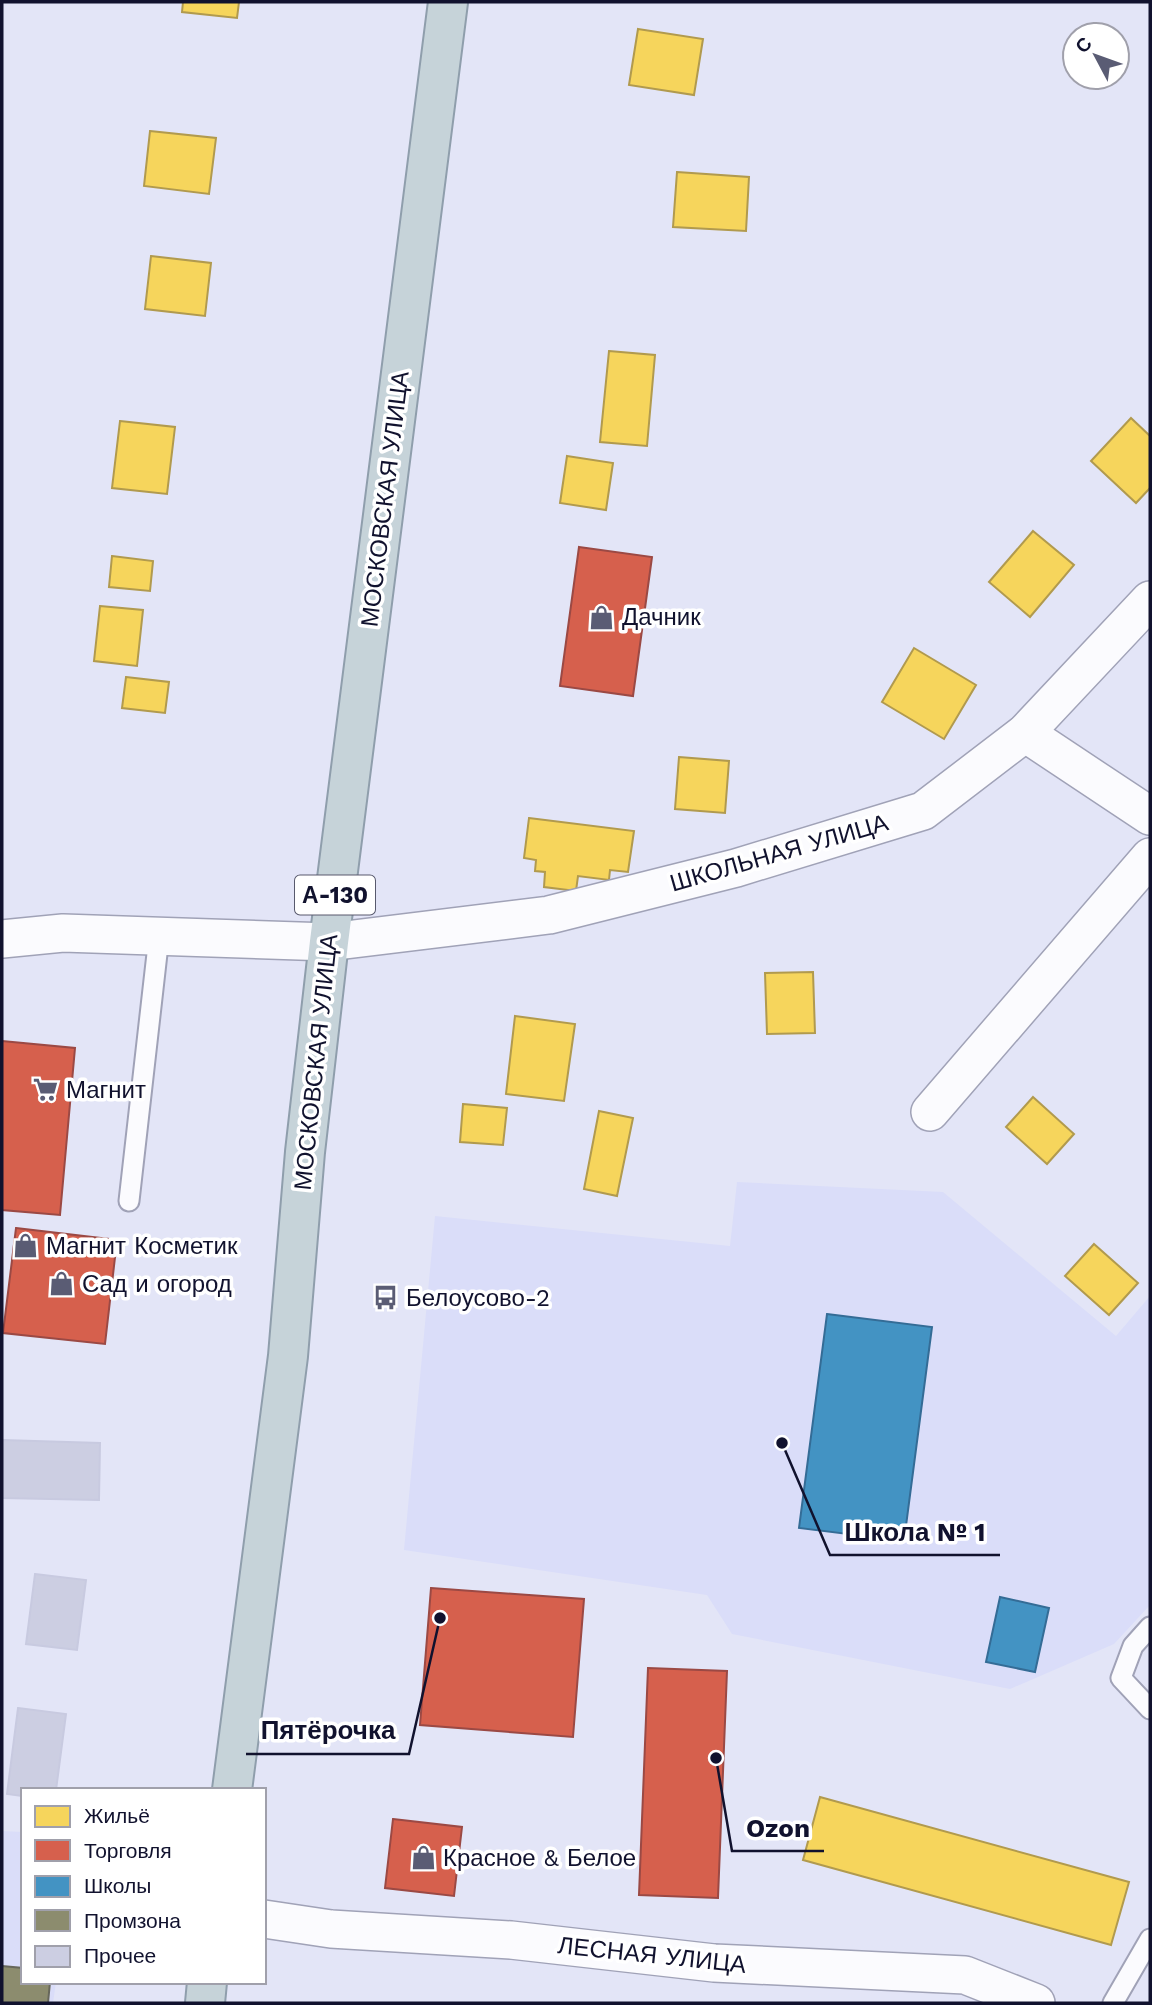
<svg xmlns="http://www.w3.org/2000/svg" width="1152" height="2005" font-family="'Work Sans',sans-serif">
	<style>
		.built { fill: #daddf9 }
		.homes { fill: #f6d55c; stroke: #b19a4e; stroke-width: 2 }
		.shops { fill: #d6604d; stroke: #9b4944; stroke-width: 2 }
		.schools { fill: #4393c3; stroke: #346c96; stroke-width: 2 }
		.industry { fill: #8c8c6e; stroke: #67675b; stroke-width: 2 }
		.building { fill: #cccee2; stroke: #c8cae0; stroke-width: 2 }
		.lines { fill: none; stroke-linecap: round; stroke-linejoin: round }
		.lane-casing { stroke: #a0a2b7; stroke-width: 23 }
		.street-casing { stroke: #a0a2b7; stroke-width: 40 }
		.highway-casing { stroke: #8f9eac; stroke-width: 42 }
		.lane { stroke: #fbfbfe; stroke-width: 19 }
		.street { stroke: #fbfbfe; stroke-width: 37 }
		.highway { stroke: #c6d3d9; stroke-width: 38 }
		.labels { text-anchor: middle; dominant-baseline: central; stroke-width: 7; stroke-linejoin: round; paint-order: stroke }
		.shield { fill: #fff; stroke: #58596d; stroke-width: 2 }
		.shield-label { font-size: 23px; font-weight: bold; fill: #11122e }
		.street-label { font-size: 24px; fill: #11122e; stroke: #fff }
		.poi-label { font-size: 24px; fill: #11122e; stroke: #fff; text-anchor: start }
		.leader { fill: none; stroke: #11122e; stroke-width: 2.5 }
		.callout-dot { fill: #11122e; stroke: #fff; stroke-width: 2.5 }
		.callout-label { font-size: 26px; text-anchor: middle; font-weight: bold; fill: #11122e; stroke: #fff; stroke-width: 7; stroke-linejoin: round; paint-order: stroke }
	</style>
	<rect width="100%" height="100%" fill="#e3e5f7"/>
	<!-- built -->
	<g class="built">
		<polygon points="737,1182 943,1192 1116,1336 1150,1296 1150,1605 1114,1644 1010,1689 732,1634 707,1595 404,1550 435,1216 730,1246"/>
		<polygon points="2,1831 23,1832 23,1982 56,1982 53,2003 2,2003"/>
	</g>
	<!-- homes -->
	<g class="homes">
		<polygon points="183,2 239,2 237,18 182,12"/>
		<polygon points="638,29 703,39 694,95 629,85"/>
		<polygon points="150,131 216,138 209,194 144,186"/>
		<polygon points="677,172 749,177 746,231 673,227"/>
		<polygon points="151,256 211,263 205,316 145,309"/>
		<polygon points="609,351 655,355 647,446 600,442"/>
		<polygon points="1131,418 1150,436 1150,488 1136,503 1091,461"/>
		<polygon points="120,421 175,427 167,494 112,488"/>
		<polygon points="567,456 613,463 606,510 560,503"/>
		<polygon points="1033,531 1074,565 1030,617 989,582"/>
		<polygon points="112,556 153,561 150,591 109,587"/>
		<polygon points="100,606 143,610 137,666 94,661"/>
		<polygon points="914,648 976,685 944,739 882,702"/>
		<polygon points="126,677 169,682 165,713 122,708"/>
		<polygon points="679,757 729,761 725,813 675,809"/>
		<polygon points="529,818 634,831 628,872 610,870 609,880 578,876 576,891 544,887 545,872 535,871 536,860 524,858"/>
		<polygon points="813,972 815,1033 767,1034 765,973"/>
		<polygon points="515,1016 575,1024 564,1101 506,1094"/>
		<polygon points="1033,1097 1074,1134 1047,1164 1006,1127"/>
		<polygon points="463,1104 507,1108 503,1145 460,1142"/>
		<polygon points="599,1111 633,1118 617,1196 584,1189"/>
		<polygon points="1094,1244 1138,1283 1109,1315 1065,1276"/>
		<polygon points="820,1797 1129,1882 1111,1945 803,1860"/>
	</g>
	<!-- shops -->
	<g class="shops">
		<polygon points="579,547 652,557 633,696 560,686"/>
		<polygon points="2,1041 75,1048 60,1215 2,1210"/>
		<polygon points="16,1228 117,1240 105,1344 3,1333"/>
		<polygon points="431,1588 584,1599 573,1737 420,1725"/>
		<polygon points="648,1668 727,1671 718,1898 639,1895"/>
		<polygon points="393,1819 462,1827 454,1896 385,1888"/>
	</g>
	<!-- schools -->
	<g class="schools">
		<polygon points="827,1314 932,1327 904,1541 799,1528"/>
		<polygon points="1000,1597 1049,1608 1035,1672 986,1662"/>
	</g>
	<!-- industry -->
	<polygon class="industry" points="2,1966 23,1968 23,1982 50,1982 48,2003 2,2003"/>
	<!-- building -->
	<g class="building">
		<polygon points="2,1440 100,1443 99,1500 2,1498"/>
		<polygon points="35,1574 86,1580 77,1650 26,1644"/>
		<polygon points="18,1708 66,1714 56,1790 23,1790 23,1796 7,1794"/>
	</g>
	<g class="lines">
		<defs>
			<g id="lane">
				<polyline points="129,1201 159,936"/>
				<polyline points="1150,1627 1133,1646 1121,1678 1150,1709"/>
				<polyline points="1113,2003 1150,1939"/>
			</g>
			<g id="street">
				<polyline points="1025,733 1150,816"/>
				<polyline points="2,939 63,933 329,942 549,915 736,868 923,811 1025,733 1150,600"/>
				<polyline points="930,1112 1150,857"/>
				<polyline points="264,1919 331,1929 511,1940 714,1963 965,1975 1036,2003"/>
			</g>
			<g id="highway">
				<polyline points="232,1790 288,1356 305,1152 329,942 448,2"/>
				<polyline points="205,2003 207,1982"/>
			</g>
		</defs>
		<!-- lane casing -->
		<use href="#lane" class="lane-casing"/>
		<!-- street casing -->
		<use href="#street" class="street-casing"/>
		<!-- highway casing -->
		<use href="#highway" class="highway-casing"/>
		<!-- lane -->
		<use href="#lane" class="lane"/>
		<!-- street -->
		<use href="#street" class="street"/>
		<!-- highway -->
		<use href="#highway" class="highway"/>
	</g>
	<!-- icons -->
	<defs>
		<symbol id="shop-bare" viewBox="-9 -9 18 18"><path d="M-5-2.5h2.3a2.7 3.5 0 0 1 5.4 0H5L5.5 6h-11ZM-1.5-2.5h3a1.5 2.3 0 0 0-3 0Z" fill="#5a5c74" stroke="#fff" stroke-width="2.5" paint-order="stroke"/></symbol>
		<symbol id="supermarket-bare" viewBox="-9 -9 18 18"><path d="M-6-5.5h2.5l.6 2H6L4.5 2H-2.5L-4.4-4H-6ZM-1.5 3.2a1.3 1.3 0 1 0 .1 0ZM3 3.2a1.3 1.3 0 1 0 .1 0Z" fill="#5a5c74" stroke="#fff" stroke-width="2.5" paint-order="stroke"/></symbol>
		<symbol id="bus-bare" viewBox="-9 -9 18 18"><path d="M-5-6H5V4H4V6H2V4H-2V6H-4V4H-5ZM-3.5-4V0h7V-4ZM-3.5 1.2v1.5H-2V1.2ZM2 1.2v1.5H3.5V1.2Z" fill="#5a5c74" stroke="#fff" stroke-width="2.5" paint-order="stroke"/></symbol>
	</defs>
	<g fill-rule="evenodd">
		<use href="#shop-bare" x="584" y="600" width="35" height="35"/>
		<use href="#supermarket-bare" x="28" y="1072" width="35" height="35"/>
		<use href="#shop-bare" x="8" y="1228" width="35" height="35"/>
		<use href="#shop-bare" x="44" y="1266" width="35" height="35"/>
		<use href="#bus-bare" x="368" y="1280" width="35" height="35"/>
		<use href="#shop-bare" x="406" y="1840" width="35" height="35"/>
	</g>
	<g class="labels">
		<!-- shield labels -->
		<rect class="shield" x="295" y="875.5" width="80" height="39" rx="5"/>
		<g class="shield-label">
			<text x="335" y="895">А-130</text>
		</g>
		<!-- street labels -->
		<g class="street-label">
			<text transform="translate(385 499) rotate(-83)">МОСКОВСКАЯ УЛИЦА</text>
			<text transform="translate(779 853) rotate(-16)">ШКОЛЬНАЯ УЛИЦА</text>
			<text transform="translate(316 1062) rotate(-84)">МОСКОВСКАЯ УЛИЦА</text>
			<text transform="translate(652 1955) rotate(6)">ЛЕСНАЯ УЛИЦА</text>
		</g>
		<!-- poi labels -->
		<g class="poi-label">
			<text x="622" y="617">Дачник</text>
			<text x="66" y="1090">Магнит</text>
			<text x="46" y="1246">Магнит Косметик</text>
			<text x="82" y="1284">Сад и огород</text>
			<text x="406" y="1298">Белоусово-2</text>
			<text x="443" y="1858">Красное &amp; Белое</text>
		</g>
	</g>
	<!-- callouts -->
	<path class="leader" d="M782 1443L830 1555H1000M440 1618L409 1754H246M716 1758L732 1851H824"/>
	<g class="callout-dot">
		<circle cx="782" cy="1443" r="7"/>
		<circle cx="440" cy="1618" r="7"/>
		<circle cx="716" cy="1758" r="7"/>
	</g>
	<g class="callout-label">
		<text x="915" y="1541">Школа № 1</text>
		<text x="328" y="1739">Пятёрочка</text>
		<text x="778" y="1837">Ozon</text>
	</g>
	<!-- border -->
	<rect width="1152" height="2005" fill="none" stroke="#11122e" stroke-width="7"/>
	<!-- legend -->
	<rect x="21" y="1788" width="245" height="196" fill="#ffffff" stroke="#a0a0ab" stroke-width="2"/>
	<rect x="35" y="1806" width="35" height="21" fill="#f6d55c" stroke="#a0a0ab" stroke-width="2"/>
	<text x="84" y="1823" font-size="21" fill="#11122e">Жильё</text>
	<rect x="35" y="1840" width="35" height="21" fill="#d6604d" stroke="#a0a0ab" stroke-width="2"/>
	<text x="84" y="1858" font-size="21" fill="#11122e">Торговля</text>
	<rect x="35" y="1876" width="35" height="21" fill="#4393c3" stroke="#a0a0ab" stroke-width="2"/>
	<text x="84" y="1893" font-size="21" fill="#11122e">Школы</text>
	<rect x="35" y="1910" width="35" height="21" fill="#8c8c6e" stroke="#a0a0ab" stroke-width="2"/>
	<text x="84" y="1928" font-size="21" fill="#11122e">Промзона</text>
	<rect x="35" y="1946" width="35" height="21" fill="#cccee2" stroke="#a0a0ab" stroke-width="2"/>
	<text x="84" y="1963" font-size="21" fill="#11122e">Прочее</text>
	<!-- north arrow -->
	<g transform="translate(1096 56) rotate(311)"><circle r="33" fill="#ffffff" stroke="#a0a0ab" stroke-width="2"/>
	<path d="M0-5L12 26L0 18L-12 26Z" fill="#5a5c74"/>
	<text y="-10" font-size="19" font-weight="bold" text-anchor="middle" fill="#11122e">С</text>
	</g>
</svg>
